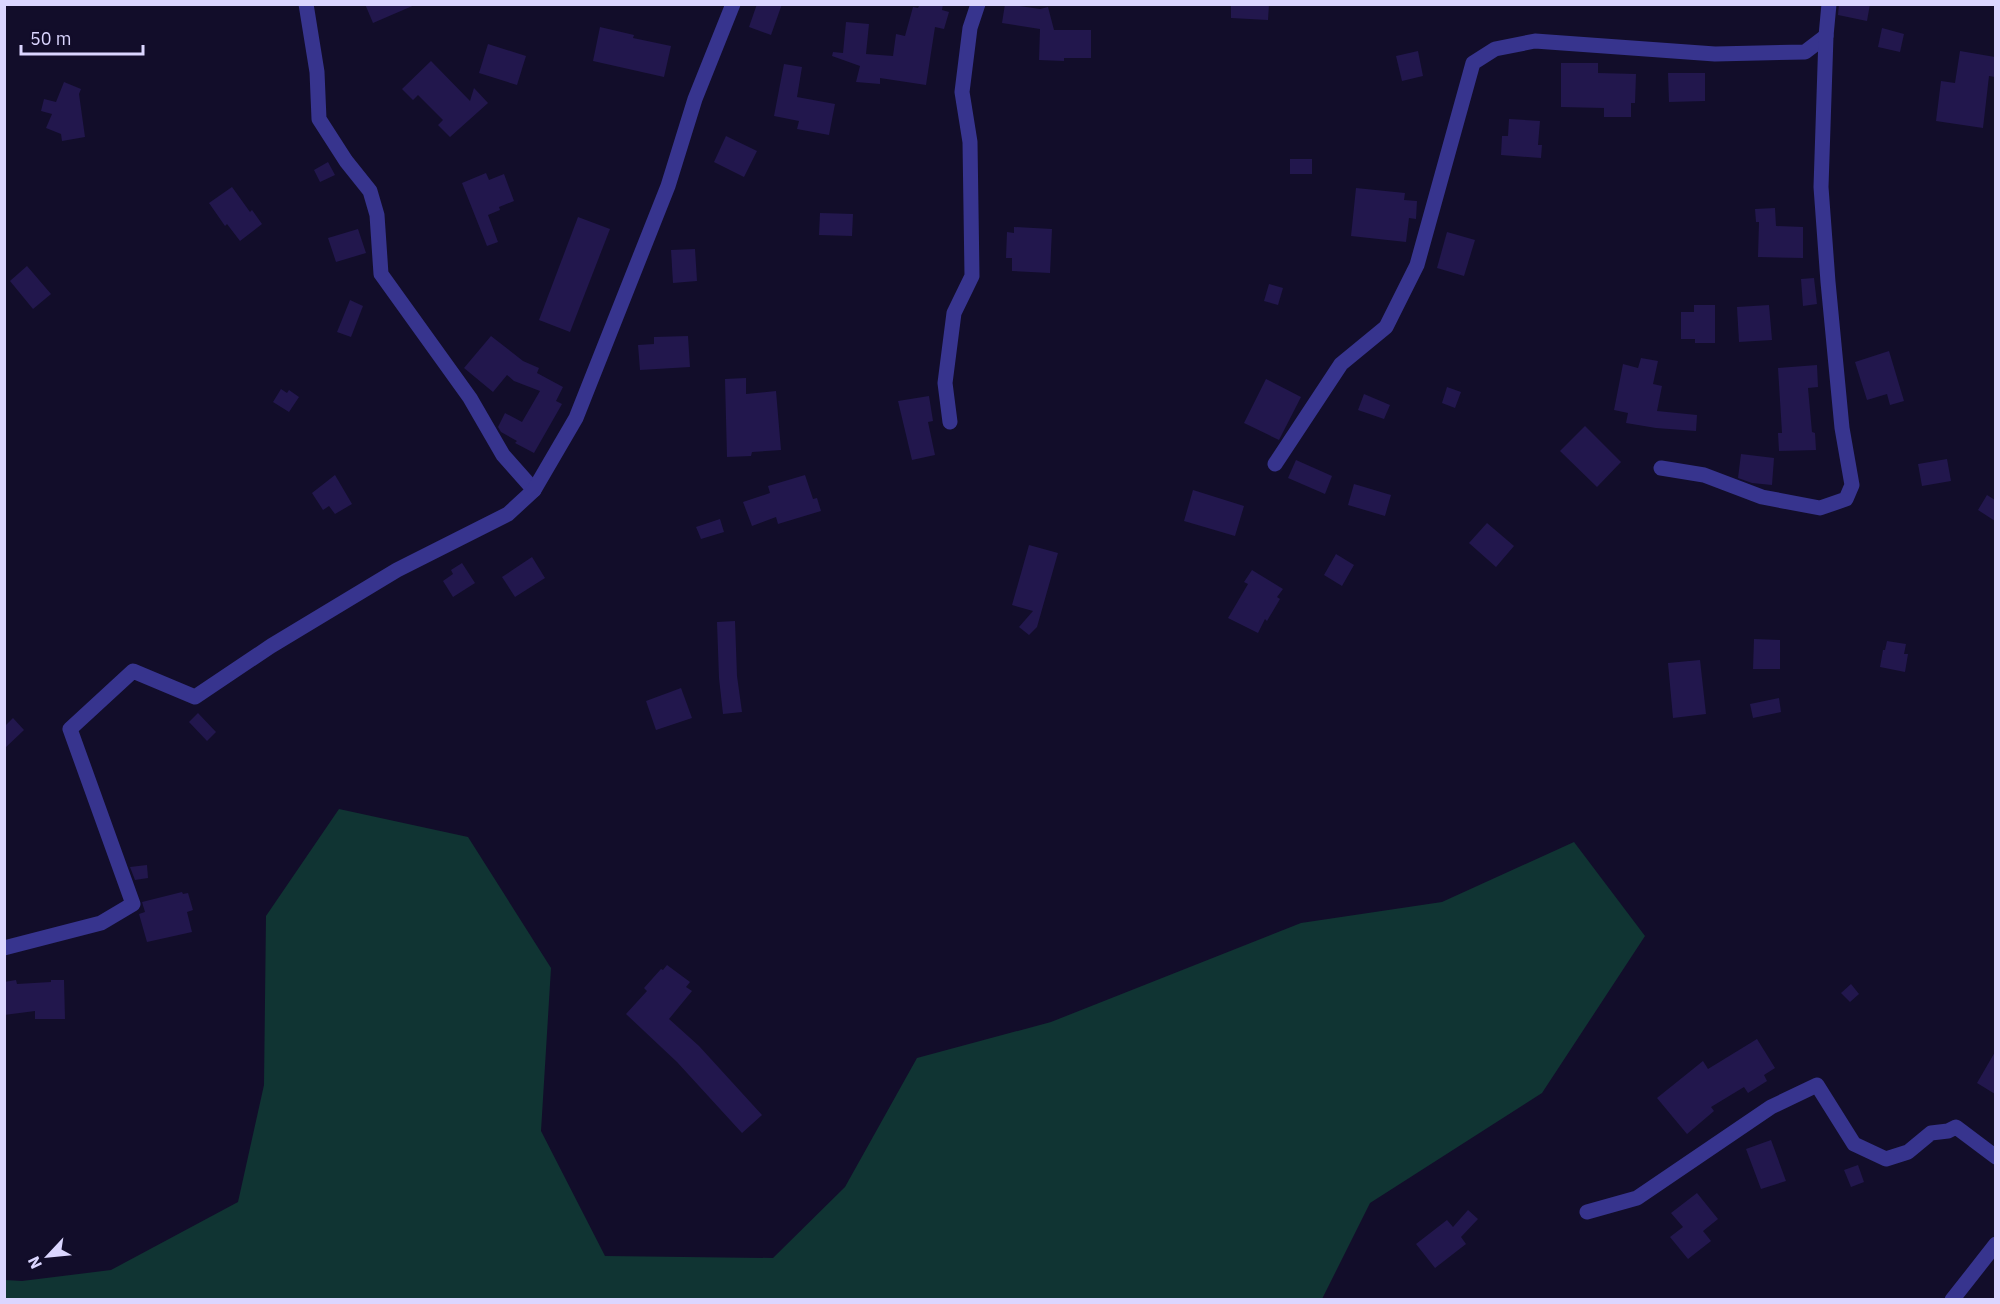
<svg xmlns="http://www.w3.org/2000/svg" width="2000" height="1304" font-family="'IBM Plex Sans',sans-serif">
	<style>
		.green { fill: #103433 }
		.building { fill: #22174d }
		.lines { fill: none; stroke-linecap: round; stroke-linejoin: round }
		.street { stroke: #37348e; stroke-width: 15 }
	</style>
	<rect width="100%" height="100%" fill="#120d2a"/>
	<!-- green -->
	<polygon class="green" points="339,809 468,837 551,968 541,1131 605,1256 773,1258 845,1187 917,1058 1051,1022 1301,923 1442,902 1574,842 1645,936 1542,1093 1370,1203 1322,1299 5,1299 5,1280 22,1281 111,1270 238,1202 264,1085 266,916"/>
	<!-- building -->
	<g class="building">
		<polygon points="365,4 417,4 373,23"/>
		<polygon points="757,4 782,4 771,35 749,27"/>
		<polygon points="920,4 943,4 942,10 949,12 944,29 935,27 926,85 880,78 880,84 856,82 860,66 832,56 833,52 843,53 846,22 869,24 866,54 893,56 896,34 905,36 913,7 918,8"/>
		<polygon points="1005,4 1040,9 1048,7 1054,30 1091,30 1091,58 1064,58 1064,61 1039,60 1040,29 1002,23"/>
		<polygon points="1231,4 1269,4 1268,20 1231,18"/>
		<polygon points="1839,4 1870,4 1867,21 1838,15"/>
		<polygon points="600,27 634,35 633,38 671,46 664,77 593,61"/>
		<polygon points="1882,28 1904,34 1900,52 1878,47"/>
		<polygon points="488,44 526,56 517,85 479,73"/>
		<polygon points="1418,51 1423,76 1402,81 1396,56"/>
		<polygon points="1960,51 1995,57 1995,77 1989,76 1983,128 1936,121 1941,81 1955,83"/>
		<polygon points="431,61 470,101 474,88 488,103 450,137 438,125 443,120 418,95 413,100 402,89"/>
		<polygon points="1561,63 1598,63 1598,73 1636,74 1635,103 1631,103 1631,117 1604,117 1604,108 1561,107"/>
		<polygon points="784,64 802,67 797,97 835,104 829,135 797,129 799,121 774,116"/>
		<polygon points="1668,73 1705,73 1705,101 1669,102"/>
		<polygon points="64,82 81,89 79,94 85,137 62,141 61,134 46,128 52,114 41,111 44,99 56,102"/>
		<polygon points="1509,119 1540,121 1538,145 1542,145 1541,158 1501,155 1502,136 1508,136"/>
		<polygon points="726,136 757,151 744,177 714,162"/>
		<rect x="1290" y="159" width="22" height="15"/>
		<polygon points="328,162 335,175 320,182 314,170"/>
		<polygon points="486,173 489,180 504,174 514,201 499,207 500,210 488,215 498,242 487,246 462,183"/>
		<polygon points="232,187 250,212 252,210 262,224 240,241 227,224 225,226 209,203"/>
		<polygon points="1356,188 1405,193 1404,200 1417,201 1416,219 1409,218 1406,242 1351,236"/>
		<polygon points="1775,208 1776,226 1803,227 1803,258 1758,257 1759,222 1756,222 1755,209"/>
		<polygon points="820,213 853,214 852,236 819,235"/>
		<polygon points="578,217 610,229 570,332 539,320"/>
		<polygon points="1014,227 1052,229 1050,273 1012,271 1012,258 1006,258 1007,232 1014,233"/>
		<polygon points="358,229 366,253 336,262 328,238"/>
		<polygon points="1447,232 1475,240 1464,276 1437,268"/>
		<polygon points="695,249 697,281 673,283 671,250"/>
		<polygon points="27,266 51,294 33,309 10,281"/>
		<polygon points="1814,278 1817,304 1803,306 1801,279"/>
		<polygon points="1269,284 1283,288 1278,305 1264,301"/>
		<polygon points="350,300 363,306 351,337 337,332"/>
		<polygon points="1694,305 1715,305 1715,343 1695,343 1695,339 1681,339 1681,312 1694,312"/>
		<polygon points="1769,305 1772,340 1739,342 1737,307"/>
		<polygon points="491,336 523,361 539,368 537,373 563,387 556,401 562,404 534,453 515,443 517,441 501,432 498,427 505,413 522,422 540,391 514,381 507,375 493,392 464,368"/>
		<polygon points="688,336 690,367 640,370 638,345 654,344 654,337"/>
		<polygon points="1889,351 1904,401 1890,405 1887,394 1867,400 1855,362"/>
		<polygon points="1641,358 1658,361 1653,384 1662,386 1657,411 1697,415 1696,431 1656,428 1626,423 1628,413 1614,410 1623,364 1638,368"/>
		<polygon points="1817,365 1818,387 1808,388 1812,432 1815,433 1816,450 1779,451 1778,433 1782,433 1778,368"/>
		<polygon points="746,378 746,394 776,391 781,450 752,452 751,456 727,457 725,379"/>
		<polygon points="1266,379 1301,397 1279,440 1244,423"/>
		<polygon points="1447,387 1461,392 1455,408 1442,403"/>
		<polygon points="281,389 287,393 289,390 299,397 289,412 273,402"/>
		<polygon points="1364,394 1390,405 1384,419 1358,410"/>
		<polygon points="929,396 933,421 928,422 935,455 912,460 898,401"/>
		<polygon points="1585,426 1621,462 1597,487 1560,451"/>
		<polygon points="1741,454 1774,458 1772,485 1752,483 1738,478"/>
		<polygon points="1947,459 1951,481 1922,486 1918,464"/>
		<polygon points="1296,460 1332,476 1325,494 1288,478"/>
		<polygon points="335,475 352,504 335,514 329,506 323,510 312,493"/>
		<polygon points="805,475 813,499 817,498 821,511 778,524 776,517 752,526 743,502 770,493 768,486"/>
		<polygon points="1354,484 1391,495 1385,516 1348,505"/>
		<polygon points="1193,490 1244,506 1235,536 1184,521"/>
		<polygon points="1987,495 1995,500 1995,521 1978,510"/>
		<polygon points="720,519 724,532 701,539 696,527"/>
		<polygon points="1487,523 1514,546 1496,567 1469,543"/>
		<polygon points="1029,545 1058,553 1037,627 1029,635 1019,627 1033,611 1012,605"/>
		<polygon points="1336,554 1354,565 1342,586 1324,575"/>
		<polygon points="532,557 545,578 515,597 502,577"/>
		<polygon points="462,563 475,583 453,597 443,581 453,574 451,570"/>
		<polygon points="1252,570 1283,589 1277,597 1280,599 1267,621 1265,619 1258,633 1228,618 1248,584 1244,582"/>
		<polygon points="735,621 737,676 742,712 723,714 719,678 717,622"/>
		<polygon points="1754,639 1780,640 1780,669 1753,669"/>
		<polygon points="1887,641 1906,644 1904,654 1908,654 1905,672 1880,667 1883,650 1885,650"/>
		<polygon points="1700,660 1706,714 1673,718 1668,663"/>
		<polygon points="681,688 692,718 656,730 646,701"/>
		<polygon points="1779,698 1781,712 1753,718 1750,704"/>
		<polygon points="198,713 216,732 207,741 189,722"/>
		<polygon points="13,718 24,730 4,749 4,727"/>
		<polygon points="147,865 148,878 135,880 130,867"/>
		<polygon points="182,892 183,894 188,893 193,910 187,912 192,932 147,942 139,914 145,912 142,902"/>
		<polygon points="667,965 690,982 686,987 692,991 669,1019 699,1046 762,1115 742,1133 677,1062 626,1014 647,991 644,988 661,969 663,970"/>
		<polygon points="16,980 17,984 51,982 51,980 64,980 65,1019 35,1019 35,1011 4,1015 4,982"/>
		<polygon points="1851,984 1859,994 1850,1002 1841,993"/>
		<polygon points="1757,1039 1775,1068 1764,1075 1767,1081 1748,1093 1744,1087 1711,1107 1714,1111 1687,1134 1657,1098 1703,1061 1708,1069"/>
		<polygon points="1995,1052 1995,1094 1977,1083"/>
		<polygon points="1771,1140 1786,1181 1761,1189 1746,1149"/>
		<polygon points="1858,1165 1864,1182 1851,1187 1844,1170"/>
		<polygon points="1697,1193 1718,1219 1703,1231 1711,1241 1688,1259 1670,1237 1683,1227 1671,1213"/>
		<polygon points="1468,1210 1478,1219 1461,1237 1466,1244 1435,1268 1416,1244 1447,1220 1453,1227"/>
	</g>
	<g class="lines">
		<!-- street -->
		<g class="street">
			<polyline points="306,4 317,72 319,119 346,161 370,191 377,215 381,274 470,398 503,455 534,490"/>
			<polyline points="950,422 945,383 954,313 972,276 970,142 962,92 970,28 978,4"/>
			<polyline points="1275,464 1341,364 1386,327 1417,265 1473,63 1495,49 1535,41 1715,54 1805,52 1826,36"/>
			<polyline points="1661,468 1704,475 1762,497 1820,508 1846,499 1852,485 1842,428 1828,282 1821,187 1826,36 1829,4"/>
			<polyline points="4,948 101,923 133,904 70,729 133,671 195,697 271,646 397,570 508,514 534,490 576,418 668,186 695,99 733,4"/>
			<polyline points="1587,1212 1637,1198 1771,1107 1817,1085 1854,1144 1886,1159 1908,1152 1931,1133 1948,1131 1956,1127 1996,1157"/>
			<polyline points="1952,1300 1996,1244"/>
		</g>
	</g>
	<!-- border -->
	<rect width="2000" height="1304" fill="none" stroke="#dbd6ff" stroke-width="12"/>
	<!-- north arrow -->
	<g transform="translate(48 1256) rotate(244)" stroke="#120d2a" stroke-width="4.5" paint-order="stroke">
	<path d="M0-4.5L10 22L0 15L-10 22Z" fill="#dbd6ff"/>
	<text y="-9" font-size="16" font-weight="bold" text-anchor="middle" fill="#dbd6ff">N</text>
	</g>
	<!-- scale -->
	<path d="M21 45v9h122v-9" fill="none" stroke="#dbd6ff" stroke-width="3"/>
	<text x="30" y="45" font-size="18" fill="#dbd6ff" stroke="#120d2a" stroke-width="4.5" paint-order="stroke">50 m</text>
</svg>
